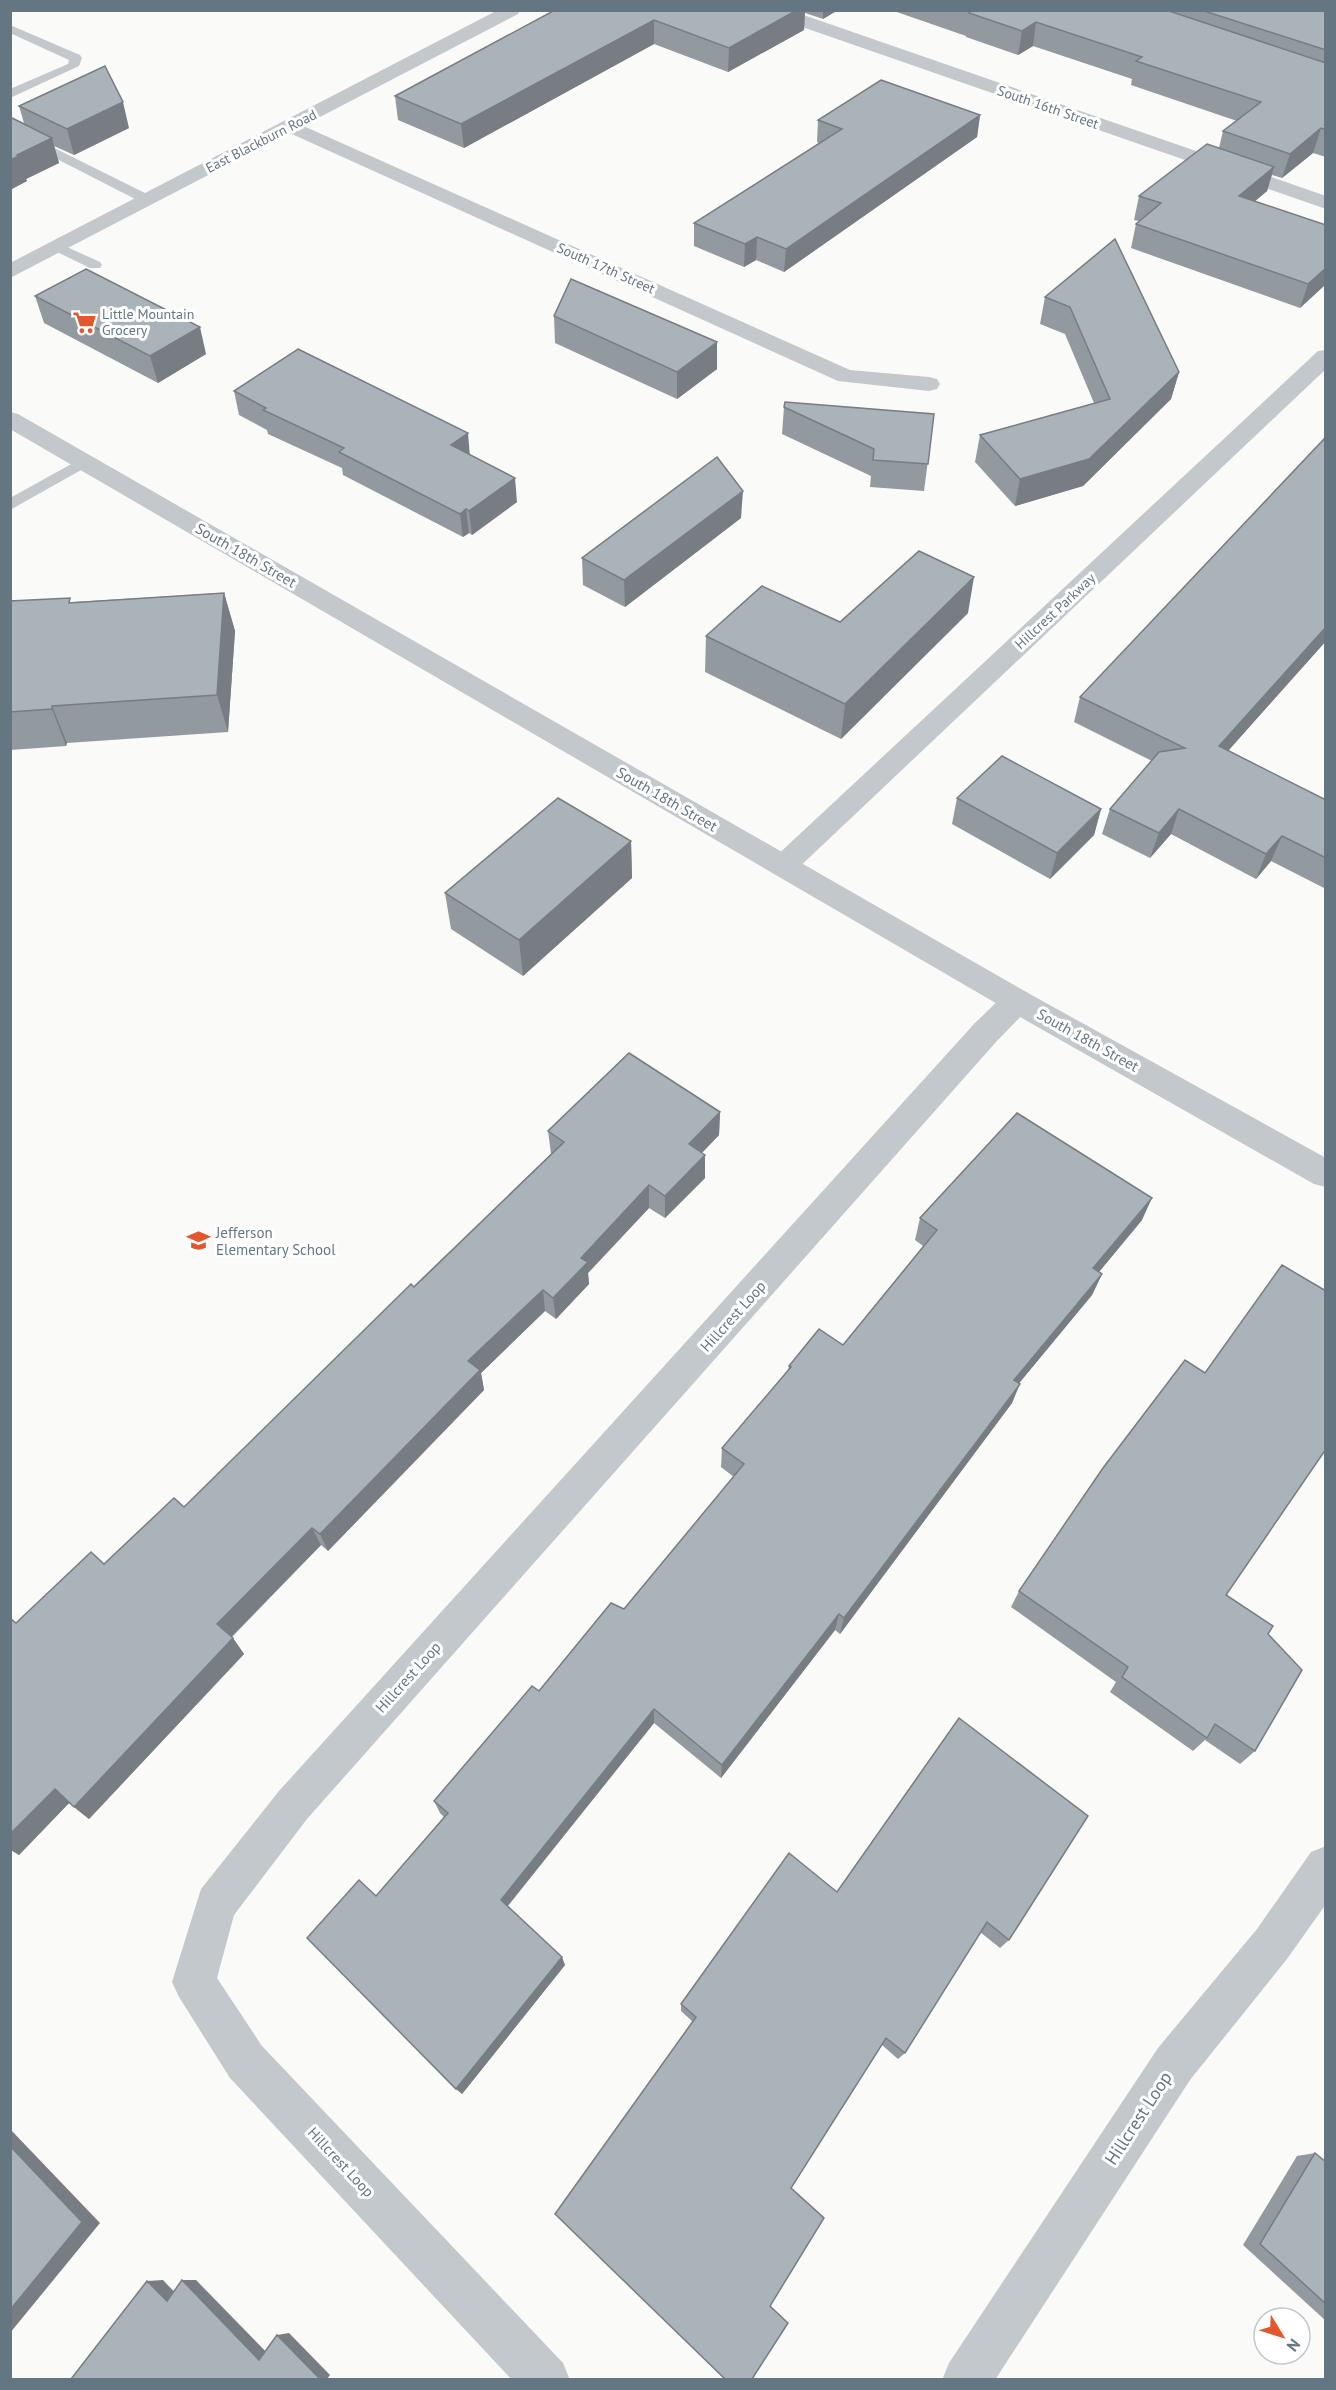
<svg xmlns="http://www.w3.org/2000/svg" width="1336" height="2390" font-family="'PT Sans',sans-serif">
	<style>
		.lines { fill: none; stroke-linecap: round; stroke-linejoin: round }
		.service { fill: #c3c8cc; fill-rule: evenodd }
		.minor { fill: #c3c8cc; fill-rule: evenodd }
		.tertiary { fill: #c3c8cc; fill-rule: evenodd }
		.wall { fill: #929a9f }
		.shaded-wall { fill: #777d82 }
		.building { fill: #aab3b9; stroke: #777d82; stroke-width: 1.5 }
		.labels { text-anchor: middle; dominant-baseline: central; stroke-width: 6; stroke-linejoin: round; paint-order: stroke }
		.far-street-label { font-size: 14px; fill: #657683; stroke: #fff }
		.far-poi-label { font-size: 14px; fill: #657683; stroke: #fff; text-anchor: start }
		.street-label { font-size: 15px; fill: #657683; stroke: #fff }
		.poi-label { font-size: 15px; fill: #657683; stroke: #fff; text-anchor: start }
		.near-street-label { font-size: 18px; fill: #657683; stroke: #fff }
	</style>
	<rect width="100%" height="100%" fill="#fafaf8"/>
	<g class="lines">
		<!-- service -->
		<g class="service">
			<polygon points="10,25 80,55 82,58 79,66 10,98 10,89 68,64 69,60 10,33"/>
			<polygon points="10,126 153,197 155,200 148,204 143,203 10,135"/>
			<polygon points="58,243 100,262 102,265 100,268 90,268 53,250 51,247"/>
			<polygon points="84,457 92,462 90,465 10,510 10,498"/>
		</g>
		<!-- minor -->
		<g class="minor">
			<polygon points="763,10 789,10 1326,196 1326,209 765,14"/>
			<polygon points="290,120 850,370 929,377 937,379 940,384 937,389 929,391 838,381 283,130 281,126 283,122"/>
			<polygon points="1326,350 1326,369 793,873 783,876 773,873 769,866 773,859 1318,351"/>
			<polygon points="1017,989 1028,993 1032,1001 1028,1009 996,1042 307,1819 234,1915 217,1978 262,2046 563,2363 570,2380 512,2380 230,2078 179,1997 172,1982 201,1889 279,1791 974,1024 1006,993"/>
			<polygon points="1326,1846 1326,1904 1287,1959 1190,2080 995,2380 942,2380 949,2363 1158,2048 1257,1929 1311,1852"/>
		</g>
		<!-- tertiary -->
		<g class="tertiary">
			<polygon points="498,10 520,10 518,14 10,278 10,263"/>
			<polygon points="10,412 18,414 1028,993 1326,1158 1326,1187 1314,1184 1006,1009 10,429"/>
		</g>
	</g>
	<!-- wall -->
	<g class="wall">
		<polygon points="555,10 838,10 823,19 805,13 804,30 728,72 654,44 464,148 398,120 395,96"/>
		<polygon points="891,10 1326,10 1326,157 1313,153 1282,178 1272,175 1267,191 1255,201 1326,225 1326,284 1300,308 1131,248 1136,224 1139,221 1134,220 1139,196 1219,148 1223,131 1237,121 1131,85 1132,79 1033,46 1018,55 966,37 966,36"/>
		<polygon points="19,106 129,128 74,155 54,146 59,163 26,179 27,181 10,190 10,117 24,123"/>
		<polygon points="980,115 977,137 784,272 756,260 744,267 694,246 694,223 819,143 817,142 818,120"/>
		<polygon points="1115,239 1179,372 1171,399 1083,486 1015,506 975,462 980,435 1094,403 1065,334 1040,324 1045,297"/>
		<polygon points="35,296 206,354 158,383 44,323"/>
		<polygon points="554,316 717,369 677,399 555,343"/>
		<polygon points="234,391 470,455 517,502 472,535 469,533 463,537 343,475 342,468 268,434 267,430 239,415"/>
		<polygon points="784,407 934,414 924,491 870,487 871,476 782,434"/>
		<polygon points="1326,433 1326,641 1228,751 1326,800 1326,889 1271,861 1256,879 1171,834 1150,858 1102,834 1110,809 1152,761 1074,722 1080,697 1323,440"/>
		<polygon points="741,518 625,607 583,585 582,558"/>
		<polygon points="224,593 235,631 228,732 67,743 66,746 10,750 10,601 72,602"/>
		<polygon points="968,613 841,739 705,672 706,636 840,622"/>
		<polygon points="957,798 1101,809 1094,835 1050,879 952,824"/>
		<polygon points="631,841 632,878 523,976 451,929 445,893"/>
		<polygon points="720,1112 719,1135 702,1153 705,1178 665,1218 649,1208 588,1273 589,1284 556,1319 545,1311 481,1373 484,1390 328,1551 321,1545 232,1637 244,1654 89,1819 69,1803 19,1855 11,1850 10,1851 10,1618 16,1623 104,1564 184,1507 551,1154 548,1131"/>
		<polygon points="920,1218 1142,1220 1099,1272 1102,1274 1092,1295 1019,1383 1012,1403 840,1634 835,1630 721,1778 654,1723 508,1906 565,1965 462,2094 376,1896 444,1817 440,1813 434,1801 539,1691 624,1609 734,1477 721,1467 722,1448 788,1371 789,1366 843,1345 923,1246 915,1240"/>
		<polygon points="1205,1373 1226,1595 1268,1634 1255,1751 1240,1764 1205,1740 1193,1751 1110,1692 1116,1682 1011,1607 1019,1591"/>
		<polygon points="959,1718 1009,1940 1000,1948 980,1932 905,2053 898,2059 882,2045 791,2188 770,2306 752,2379 693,2022 681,2011 681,2004 837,1892"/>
		<polygon points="1315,2153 1326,2162 1326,2321 1243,2245 1297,2156"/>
	</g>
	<!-- shaded-wall -->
	<g class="shaded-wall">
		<polygon points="797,10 805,10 804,30 728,72 729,48"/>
		<polygon points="823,10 838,10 823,19"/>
		<polygon points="654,20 654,44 464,148 461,124"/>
		<polygon points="1036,22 1033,46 1018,55 1022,31"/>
		<polygon points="123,102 129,128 74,155 67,129"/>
		<polygon points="980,115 977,137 784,272 786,249"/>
		<polygon points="1321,128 1313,153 1282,178 1290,154"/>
		<polygon points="52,138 59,163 26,179 27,181 10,190 10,160 17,155"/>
		<polygon points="1274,167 1267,191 1233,220 1239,196"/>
		<polygon points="757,237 756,260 744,267 745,244"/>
		<polygon points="1326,268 1326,284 1300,308 1308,284"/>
		<polygon points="200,327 206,354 158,383 150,356"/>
		<polygon points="717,342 717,369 677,399 677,372"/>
		<polygon points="1179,372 1171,399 1083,486 1015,506 1020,479"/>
		<polygon points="468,433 470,457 451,445"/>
		<polygon points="515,478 517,502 472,535 469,511"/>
		<polygon points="743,491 741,518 625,607 624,580"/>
		<polygon points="466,509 469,533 463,537 460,514"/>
		<polygon points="974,577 968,613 841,739 845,704"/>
		<polygon points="224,593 235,631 228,732 217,695"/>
		<polygon points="1326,627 1326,641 1210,771 1219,746"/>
		<polygon points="52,706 67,743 66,746 52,709"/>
		<polygon points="1101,809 1094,835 1050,879 1057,853"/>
		<polygon points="1179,809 1171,834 1150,858 1159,833"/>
		<polygon points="1282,836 1271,861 1256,879 1266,854"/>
		<polygon points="631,841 632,878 523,976 519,940"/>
		<polygon points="720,1112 719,1135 688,1167 689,1144"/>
		<polygon points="705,1155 705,1178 665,1218 665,1196"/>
		<polygon points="649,1185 649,1208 588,1273 589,1284 556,1319 553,1298 581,1258"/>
		<polygon points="1152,1198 1142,1220 1084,1290 1093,1268"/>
		<polygon points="1102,1274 1092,1295 1006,1399 1014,1380"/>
		<polygon points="543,1290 545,1311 481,1373 484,1390 328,1551 320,1534 468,1361"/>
		<polygon points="1020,1384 1012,1403 840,1634 844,1618"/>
		<polygon points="312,1528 321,1545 228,1640 217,1624"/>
		<polygon points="839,1614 835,1630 721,1778 722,1765"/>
		<polygon points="233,1638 244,1654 89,1819 74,1807"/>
		<polygon points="654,1709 654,1723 505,1909 501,1900"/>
		<polygon points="55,1789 71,1801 19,1855 11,1850 10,1851 10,1834"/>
		<polygon points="562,1957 565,1965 462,2094 456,2089"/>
		<polygon points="10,2129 100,2223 10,2333"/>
		<polygon points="163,2280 182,2300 167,2301 147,2281"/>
		<polygon points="182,2280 196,2280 271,2357 259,2360"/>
		<polygon points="289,2333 330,2375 327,2379 319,2379 277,2335"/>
	</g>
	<!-- building -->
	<g class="building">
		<polygon points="555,10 797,10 729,48 654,20 461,124 395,96"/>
		<polygon points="965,10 1166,10 1326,63 1326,130 1321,128 1290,154 1223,131 1261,102 1136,61 1142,57 1036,22 1022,31 969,13 970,12"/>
		<polygon points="1201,10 1326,10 1326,50"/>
		<polygon points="105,66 123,102 67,129 19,106"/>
		<polygon points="881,80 980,115 786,249 757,237 745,244 694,223 842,129 818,120"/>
		<polygon points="10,117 52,138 17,155 19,156 10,160"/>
		<polygon points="1207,144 1274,167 1239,196 1326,225 1326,268 1308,284 1136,224 1161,203 1139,196"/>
		<polygon points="1115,239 1179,372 1089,459 1020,479 980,435 1110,399 1070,307 1045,297"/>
		<polygon points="86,269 200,327 150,356 35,296"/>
		<polygon points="571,279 717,342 677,372 554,316"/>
		<polygon points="298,349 468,433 451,445 515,478 469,511 466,509 460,514 339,452 344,448 263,410 266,408 234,391"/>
		<polygon points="785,402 934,414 928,464 873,460 874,449 784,407"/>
		<polygon points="1326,437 1326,627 1219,746 1326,800 1326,858 1282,836 1266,854 1179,809 1159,833 1110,809 1159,752 1185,748 1080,697"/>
		<polygon points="717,457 743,491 624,580 582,558"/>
		<polygon points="919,551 974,577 845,704 706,636 762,586 840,622"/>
		<polygon points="224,593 217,695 52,706 52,709 10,712 10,601 70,598 69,603"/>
		<polygon points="1002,756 1101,809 1057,853 957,798"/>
		<polygon points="558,798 631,841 519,940 445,893"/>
		<polygon points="629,1053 720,1112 689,1144 705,1155 665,1196 649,1185 581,1258 588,1262 553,1298 543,1290 468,1361 480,1370 320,1534 312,1528 217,1624 233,1638 74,1807 55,1789 10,1834 10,1618 16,1623 91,1552 104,1564 174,1498 184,1507 411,1284 414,1287 564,1142 548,1131"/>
		<polygon points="1017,1113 1152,1198 1093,1268 1102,1274 1014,1380 1020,1384 844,1618 839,1614 722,1765 654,1709 501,1900 562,1957 456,2089 307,1938 359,1880 376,1896 448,1813 434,1801 532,1686 539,1691 611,1603 624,1609 744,1464 722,1448 791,1367 789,1366 819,1329 843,1345 937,1230 920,1218"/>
		<polygon points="1282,1265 1326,1291 1326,1449 1226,1595 1273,1626 1268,1634 1302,1670 1255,1751 1215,1724 1207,1738 1122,1677 1128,1667 1019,1591 1103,1468 1185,1360 1205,1373"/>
		<polygon points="959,1718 1088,1816 1009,1940 987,1922 905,2053 886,2038 791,2188 824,2218 770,2306 788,2323 752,2379 725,2379 555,2214 696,2017 681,2004 789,1853 837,1892"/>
		<polygon points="10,2146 82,2222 10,2310"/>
		<polygon points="1315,2153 1326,2162 1326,2304 1260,2244"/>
		<polygon points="182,2280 259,2360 277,2335 320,2379 71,2379 147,2281 167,2301"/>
	</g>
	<!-- icons -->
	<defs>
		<symbol id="supermarket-bare" viewBox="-9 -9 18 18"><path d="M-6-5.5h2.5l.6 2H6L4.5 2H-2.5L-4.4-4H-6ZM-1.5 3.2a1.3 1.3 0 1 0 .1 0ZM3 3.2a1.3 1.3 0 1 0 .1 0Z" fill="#e4572e" stroke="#fff" stroke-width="2.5" paint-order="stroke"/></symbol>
		<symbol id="school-bare" viewBox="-9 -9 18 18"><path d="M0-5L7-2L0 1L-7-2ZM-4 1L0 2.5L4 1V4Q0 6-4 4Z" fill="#e4572e" stroke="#fff" stroke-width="2.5" paint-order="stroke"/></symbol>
	</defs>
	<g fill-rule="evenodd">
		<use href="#supermarket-bare" x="68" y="306" width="33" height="33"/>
		<use href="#school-bare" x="182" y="1224" width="33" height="33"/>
	</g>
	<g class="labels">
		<!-- far-street labels -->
		<g class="far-street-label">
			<text transform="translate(1048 107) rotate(19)">South 16th Street</text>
			<text transform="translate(261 141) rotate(-27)">East Blackburn Road</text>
			<text transform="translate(606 268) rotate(24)">South 17th Street</text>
			<text transform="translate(1055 611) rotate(-43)">Hillcrest Parkway</text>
		</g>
		<!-- far-poi labels -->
		<g class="far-poi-label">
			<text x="102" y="314">Little Mountain<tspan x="102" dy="16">Grocery</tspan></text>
		</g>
		<!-- street labels -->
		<g class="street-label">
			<text transform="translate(246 555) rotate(30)">South 18th Street</text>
			<text transform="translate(667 799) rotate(30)">South 18th Street</text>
			<text transform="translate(1088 1040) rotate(29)">South 18th Street</text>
			<text transform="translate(733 1316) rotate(-48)">Hillcrest Loop</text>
			<text transform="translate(408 1677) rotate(-48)">Hillcrest Loop</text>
			<text transform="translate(341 2162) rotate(47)">Hillcrest Loop</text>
		</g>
		<!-- poi labels -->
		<g class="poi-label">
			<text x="216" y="1232">Jefferson<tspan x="216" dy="17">Elementary School</tspan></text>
		</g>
		<!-- near-street labels -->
		<g class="near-street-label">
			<text transform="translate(1138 2118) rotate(-57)">Hillcrest Loop</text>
		</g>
	</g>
	<!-- border -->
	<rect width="1336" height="2390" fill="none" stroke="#657683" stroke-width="24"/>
	<!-- north arrow -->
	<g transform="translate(1282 2336) rotate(128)"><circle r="28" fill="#ffffff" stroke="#c1c8cd" stroke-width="1.5"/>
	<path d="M0-4.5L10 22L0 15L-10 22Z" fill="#e4572e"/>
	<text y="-9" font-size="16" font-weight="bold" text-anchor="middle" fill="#657683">N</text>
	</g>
</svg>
